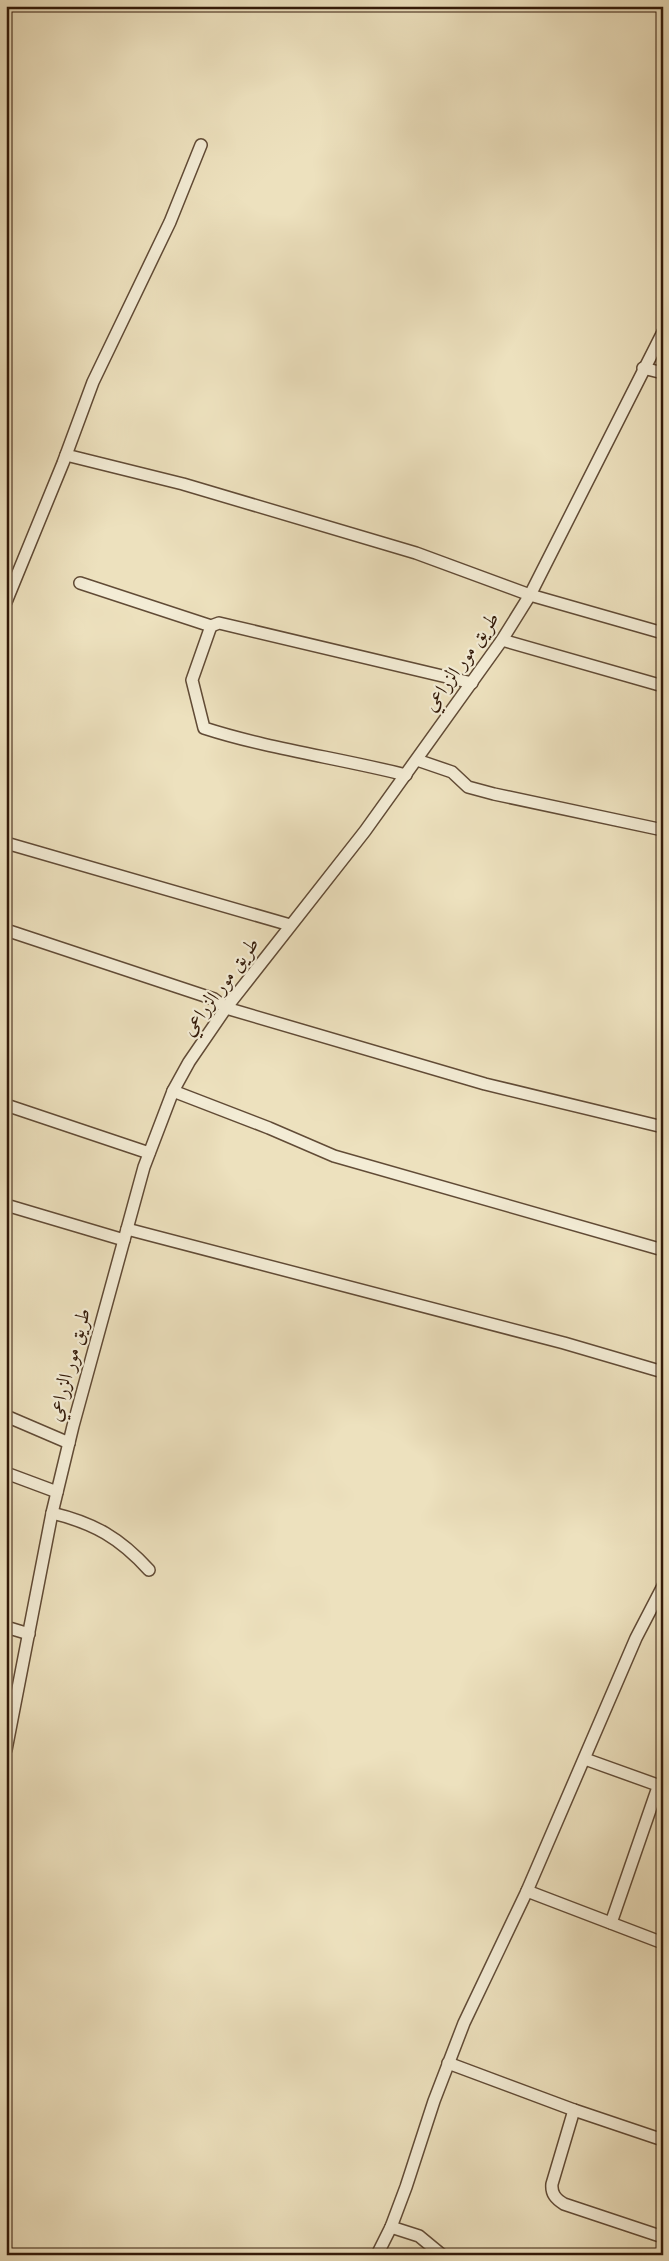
<svg xmlns="http://www.w3.org/2000/svg" width="669" height="2261" font-family="'IM FELL DW Pica',Amiri,serif">
	<style>
		.lines { fill: none; stroke-linecap: round; stroke-linejoin: round }
		.minor-casing { stroke: #614b36; stroke-width: 14 }
		.minor { stroke: #f3ecd5; stroke-width: 11 }
		.labels { text-anchor: middle; dominant-baseline: central; stroke-width: 4.5; stroke-linejoin: round; paint-order: stroke }
		.street-label { font-size: 20px; fill: #321908; stroke: #f3ecd5 }
	</style>
	<rect width="100%" height="100%" fill="#ede1be"/>
	<filter id="stains"><feTurbulence type="fractalNoise" baseFrequency=".004" numOctaves="4"/><feColorMatrix values="0 0 0 0 .2 0 0 0 0 .09 0 0 0 0 .02 0 0 0 .5 -.17"/></filter>
	<radialGradient id="worn" r=".72"><stop offset=".6" stop-color="#630" stop-opacity="0"/><stop offset="1" stop-color="#630" stop-opacity=".3"/></radialGradient>
	<g class="lines">
		<defs>
			<g id="minor">
				<polyline points="643,368 663,373"/>
				<polyline points="66,455 183,484 416,553 530,595 663,633"/>
				<polyline points="80,583 211,626 219,623 472,683"/>
				<polyline points="6,602 63,463 93,382 170,222 201,145"/>
				<path d="M211 626 192 680 204 728C269 749 339 758 406 775"/>
				<polyline points="502,640 663,686"/>
				<polyline points="417,760 452,772 468,787 494,794 663,830"/>
				<polyline points="6,843 290,925"/>
				<polyline points="6,930 214,999 226,1008 485,1084 663,1127"/>
				<polyline points="173,1091 269,1128 334,1156 663,1250"/>
				<polyline points="6,1105 149,1153"/>
				<polyline points="6,1205 124,1240"/>
				<polyline points="127,1229 564,1343 663,1372"/>
				<polyline points="6,1416 69,1443"/>
				<polyline points="6,1473 57,1492"/>
				<path d="M52 1513C94 1523 120 1538 149 1570"/>
				<polyline points="6,1627 29,1634"/>
				<polyline points="6,1750 52,1513 73,1426 144,1167 173,1091 189,1062 226,1008 365,831 502,640 530,595 663,332"/>
				<polyline points="585,1759 663,1787"/>
				<polyline points="527,1891 663,1943"/>
				<polyline points="611,1923 658,1787"/>
				<polyline points="448,2063 574,2110 663,2140"/>
				<path d="M574 2110 552 2184C551 2194 556 2199 564 2204L663 2237"/>
				<polyline points="391,2227 419,2236 442,2255"/>
				<polyline points="377,2255 391,2227 406,2187 434,2101 464,2023 527,1891 636,1638 663,1586"/>
			</g>
		</defs>
		<!-- minor casing -->
		<use href="#minor" class="minor-casing"/>
		<!-- minor -->
		<use href="#minor" class="minor"/>
	</g>
	<g class="labels">
		<!-- street labels -->
		<g class="street-label">
			<text transform="translate(462 662) rotate(-55)">طريق مور الزراعي</text>
			<text transform="translate(221 987) rotate(-54)">طريق مور الزراعي</text>
			<text transform="translate(70 1365) rotate(-75)">طريق مور الزراعي</text>
		</g>
	</g>
	<!-- margin -->
	<rect width="669" height="2261" fill="none" stroke="#ede1be" stroke-width="25"/>
	<rect x="8" y="8" width="654" height="2246" fill="none" stroke="#321908" stroke-width="2.5"/>
	<rect x="12" y="12" width="644" height="2236" fill="none" stroke="#321908"/>
	<rect width="100%" height="100%" filter="url(#stains)"/>
	<rect width="100%" height="100%" fill="url(#worn)"/>
</svg>
